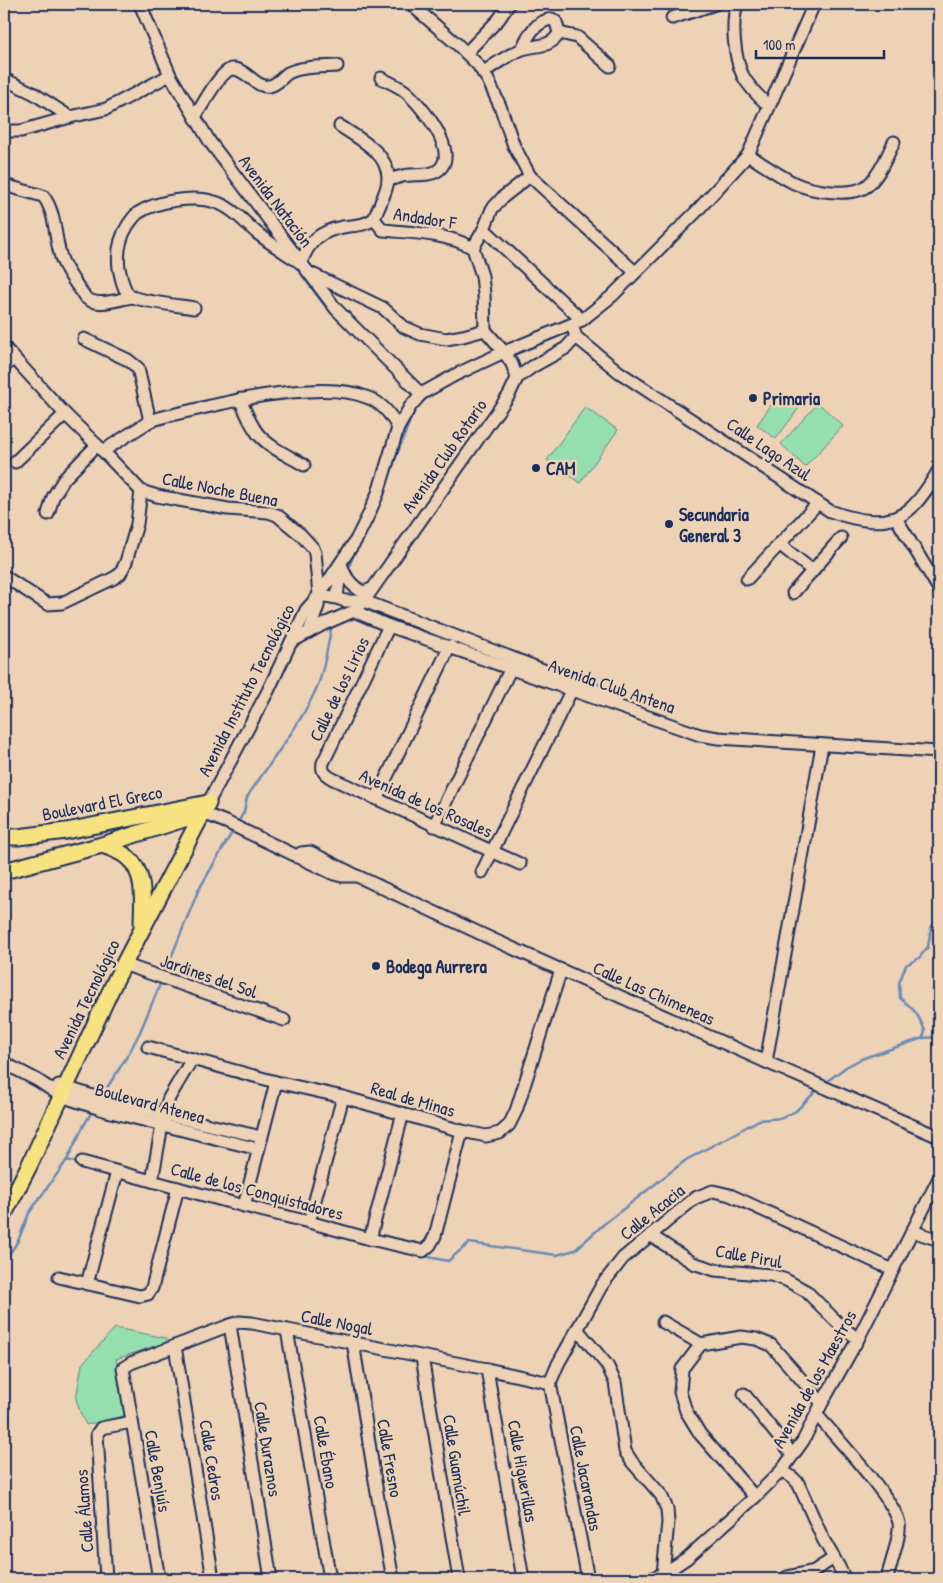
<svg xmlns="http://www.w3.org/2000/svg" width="943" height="1583" font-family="'Patrick Hand',sans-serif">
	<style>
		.green { fill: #95deae; stroke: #588686 }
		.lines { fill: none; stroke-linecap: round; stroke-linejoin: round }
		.stream { stroke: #678bb8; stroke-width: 2.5 }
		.minor-casing { stroke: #1b2f5e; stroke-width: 15 }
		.major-casing { stroke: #1b2f5e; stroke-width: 19 }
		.minor { stroke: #eed2b5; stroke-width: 11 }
		.major { stroke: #f7e281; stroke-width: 15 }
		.poi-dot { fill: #1b2f5e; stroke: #eed2b5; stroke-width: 2 }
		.labels { text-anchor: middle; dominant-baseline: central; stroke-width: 5; stroke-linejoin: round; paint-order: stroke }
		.street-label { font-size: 18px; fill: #1b2f5e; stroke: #eed2b5 }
		.poi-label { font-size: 18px; font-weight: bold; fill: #1b2f5e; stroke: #eed2b5; text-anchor: start }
	</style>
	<rect width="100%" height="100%" fill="#eed2b5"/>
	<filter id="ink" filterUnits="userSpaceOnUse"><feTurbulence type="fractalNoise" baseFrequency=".02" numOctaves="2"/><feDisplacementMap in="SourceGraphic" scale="10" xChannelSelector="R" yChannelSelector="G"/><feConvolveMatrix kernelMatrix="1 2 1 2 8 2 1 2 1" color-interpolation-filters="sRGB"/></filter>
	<g filter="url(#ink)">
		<!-- green -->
		<g class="green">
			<polygon points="779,394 799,408 776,439 757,425"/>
			<polygon points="818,403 843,426 805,467 781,444"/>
			<polygon points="585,407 618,430 580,483 547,460"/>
			<polygon points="115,1328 166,1338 167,1342 116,1359 127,1415 86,1425 80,1412 76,1399 82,1364"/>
		</g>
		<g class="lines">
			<!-- stream -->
			<g class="stream">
				<polyline points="134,4 138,14"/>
				<polyline points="723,174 742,152 746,145"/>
				<polyline points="252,207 277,241"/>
				<polyline points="294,264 325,306 331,310"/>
				<polyline points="583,326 589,323 596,315"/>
				<polyline points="448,385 504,358"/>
				<polyline points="419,404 437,391"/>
				<polyline points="390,473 414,410"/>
				<polyline points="348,569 356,549"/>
				<path d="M237 824 244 812 247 797C270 762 302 723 318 685 325 666 328 644 332 624"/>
				<polyline points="164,975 198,891 234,829"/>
				<polyline points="923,1038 939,1037"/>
				<path d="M825 1083 846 1067 861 1059 923 1038 925 1031C918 1014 915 1010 900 998L899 983 906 965 919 958 928 947 931 927 939 920"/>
				<polyline points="103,1094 128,1055 140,1032 161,982"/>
				<polyline points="67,1160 78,1163"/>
				<polyline points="424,1256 448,1261 469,1243 557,1255 575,1250 604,1224 686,1160 759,1120 782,1118 796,1111 819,1088"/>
				<polyline points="4,1262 18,1241 29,1213 67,1160 84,1125 93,1110"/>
			</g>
			<defs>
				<g id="minor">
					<polyline points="140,4 170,75 210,142 336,309 421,394"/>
					<polyline points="412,4 414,7 458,45 478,65 488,80 500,106 514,146 530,176 635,272"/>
					<path d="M737 4C731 24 734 57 743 76 749 87 760 98 769 106"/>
					<polyline points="672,18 715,4"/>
					<polyline points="559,33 577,37 610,66"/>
					<polyline points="466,53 499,19 509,4"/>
					<path d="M483 73C495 64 507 56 520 50 534 44 551 49 559 33L556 22 552 19C536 21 528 35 522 49"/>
					<path d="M381 78C389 82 398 86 405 91 420 104 463 154 437 171 430 176 412 174 403 176 398 177 393 179 388 180"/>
					<polyline points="4,79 33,93 70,117 106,109 170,75"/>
					<path d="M195 117C202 106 220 71 232 69 239 68 247 75 252 79 257 83 262 87 269 86 277 85 282 77 288 73 302 66 322 67 337 66"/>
					<polyline points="4,131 21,131 70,117"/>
					<path d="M748 155C763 164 778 175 794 183 811 191 853 198 868 185 880 174 887 156 894 142"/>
					<path d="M4 185 43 196C57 213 54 240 62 260 67 273 77 285 85 297 96 308 117 300 131 297"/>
					<path d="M374 219 383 230C413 233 447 233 473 248"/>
					<polyline points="484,229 582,320"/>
					<polyline points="310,273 383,308 404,327 420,334 446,339 463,336 485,330"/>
					<path d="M194 308C182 306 138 301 130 296 123 290 121 277 119 268 117 252 119 239 128 225 131 221 134 216 138 213 156 201 194 195 215 202 232 207 244 222 257 233 271 244 287 254 301 263 309 241 320 231 343 227 355 225 364 226 374 219 378 208 388 190 388 179 389 153 358 138 340 126"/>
					<path d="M572 325 576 337 619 372 830 511C855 520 889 529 911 508 923 497 931 483 939 470"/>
					<polyline points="84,339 128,360 138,368 150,421"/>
					<polyline points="4,347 65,414 103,451 141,491 157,496 228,509 268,512 277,515 301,535 313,548 315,553 319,595 318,606 309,632"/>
					<polyline points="4,366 15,359"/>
					<polyline points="517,378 512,364 504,352 485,330 484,294 482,276 473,248 484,229 492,209 503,197 530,176"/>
					<path d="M240 399C245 411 250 424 258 434 270 448 289 456 304 465"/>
					<path d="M103 451 150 421 163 417C211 406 259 393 309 391 328 390 348 390 366 397 381 402 391 414 398 428"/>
					<polyline points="15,462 65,414"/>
					<polyline points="48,514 53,497 64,479 97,445"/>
					<polyline points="896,518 939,589"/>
					<polyline points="779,544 813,571"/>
					<path d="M341 563C344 576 351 586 363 592L372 589"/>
					<polyline points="4,576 47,604 62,603 114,578 120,574 126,562 137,524 141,491"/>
					<polyline points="747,579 818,503"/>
					<polyline points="793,593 841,538"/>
					<polyline points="319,595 337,598 345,601 364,601 616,698"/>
					<polyline points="337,598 339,579 343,573"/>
					<polyline points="359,606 364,601 509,395 517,378 532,367 566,348 576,337"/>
					<path d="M389 626 323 763C321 772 326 775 333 779L520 864"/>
					<polyline points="291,642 324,624 354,611 389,626 700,735 718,738 939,752"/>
					<polyline points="376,799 450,646"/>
					<polyline points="208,803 268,691 306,610 319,595 356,540 368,516 378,493 398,428 410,407 421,394 455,375 504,352 582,320 612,296 695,213 748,155 814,4"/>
					<polyline points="203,813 228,823 334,874 342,876 357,876 492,939 766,1062 939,1137"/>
					<polyline points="434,826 511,668"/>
					<polyline points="297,857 301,853 310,852 353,874"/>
					<polyline points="482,872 571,691"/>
					<polyline points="123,964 284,1020"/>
					<polyline points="148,1047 276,1082 343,1097 462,1131 486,1136 500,1133 509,1125 516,1111 561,970"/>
					<polyline points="766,1062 822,745"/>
					<polyline points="4,1063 37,1080 61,1096 107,1111 258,1149"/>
					<polyline points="59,1085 111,1102 261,1137"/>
					<polyline points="82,1162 244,1206 309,1222 370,1239 423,1251 430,1245 435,1236 462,1131"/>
					<polyline points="152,1181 164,1114 169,1098 192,1059"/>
					<polyline points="244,1206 276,1082"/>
					<polyline points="309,1222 343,1097"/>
					<polyline points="912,1231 939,1240"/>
					<polyline points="650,1235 693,1263 715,1270 771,1275 786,1280 806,1291 841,1326 858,1339"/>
					<polyline points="370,1239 403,1113"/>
					<polyline points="59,1277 140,1296 148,1294 152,1288 178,1188"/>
					<polyline points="87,1284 117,1172"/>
					<polyline points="663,1322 701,1344"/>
					<polyline points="230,1325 271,1579"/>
					<polyline points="577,1329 607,1365 615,1382 625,1451 632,1462 661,1495 667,1509 668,1522 663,1574"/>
					<polyline points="287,1330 330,1579"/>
					<polyline points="353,1342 377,1493 393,1579"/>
					<polyline points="701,1344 682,1369 680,1392 686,1411 700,1434 755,1497"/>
					<polyline points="701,1344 741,1337 756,1339 771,1345 822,1403"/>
					<polyline points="175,1346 213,1579"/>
					<polyline points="422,1357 459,1579"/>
					<polyline points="487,1369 523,1579"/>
					<polyline points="550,1383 558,1364 602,1285 623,1258 695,1198 713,1191 730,1195 893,1270"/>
					<polyline points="550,1383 588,1579"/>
					<polyline points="744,1394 793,1455"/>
					<path d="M817 1415C834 1435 895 1500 899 1523 901 1535 890 1565 887 1579"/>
					<polyline points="782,1470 793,1478 798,1483 823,1539 839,1567 845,1579"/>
					<polyline points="787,1577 814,1571 834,1558"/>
					<polyline points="106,1579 97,1434 101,1428 132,1422"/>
					<polyline points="159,1579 123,1368 131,1363 230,1325 239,1322 252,1323 487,1369 550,1383"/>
					<polyline points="651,1579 663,1574 687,1558 755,1497 782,1470 803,1441 822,1403 858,1339 939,1178"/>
				</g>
				<g id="major">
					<polyline points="4,837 18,837 66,831 208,803"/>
					<path d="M102 845C111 848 120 851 127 857 147 873 142 904 142 926"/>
					<polyline points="4,871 102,845 203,813"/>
					<polyline points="4,1214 29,1166 115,981 208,803"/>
				</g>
			</defs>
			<!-- minor casing -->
			<use href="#minor" class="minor-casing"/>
			<!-- major casing -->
			<use href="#major" class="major-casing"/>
			<!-- minor -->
			<use href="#minor" class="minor"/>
			<!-- major -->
			<use href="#major" class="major"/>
		</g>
	</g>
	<!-- markers -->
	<g class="poi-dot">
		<circle cx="753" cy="398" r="5"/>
		<circle cx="536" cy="468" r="5"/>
		<circle cx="669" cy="524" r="5"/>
		<circle cx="376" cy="966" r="5"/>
	</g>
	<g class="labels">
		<!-- street labels -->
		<g class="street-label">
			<text transform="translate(276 201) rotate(53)">Avenida Natación</text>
			<text transform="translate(425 218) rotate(9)">Andador F</text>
			<text transform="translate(769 449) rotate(34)">Calle Lago Azul</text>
			<text transform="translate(444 456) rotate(-55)">Avenida Club Rotario</text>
			<text transform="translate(220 489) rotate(11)">Calle Noche Buena</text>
			<text transform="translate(612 686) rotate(19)">Avenida Club Antena</text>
			<text transform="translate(339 689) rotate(-64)">Calle de los Lirios</text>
			<text transform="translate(246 690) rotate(-63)">Avenida Instituto Tecnológico</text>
			<text transform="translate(102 803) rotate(-11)">Boulevard El Greco</text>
			<text transform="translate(426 803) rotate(24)">Avenida de los Rosales</text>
			<text transform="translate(209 976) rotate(19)">Jardines del Sol</text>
			<text transform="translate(654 993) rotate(24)">Calle Las Chimeneas</text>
			<text transform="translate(86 999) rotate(-64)">Avenida Tecnológico</text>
			<text transform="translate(413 1099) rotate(16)">Real de Minas</text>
			<text transform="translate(150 1103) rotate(15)">Boulevard Atenea</text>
			<text transform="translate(257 1191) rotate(15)">Calle de los Conquistadores</text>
			<text transform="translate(652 1212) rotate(-39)">Calle Acacia</text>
			<text transform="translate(749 1256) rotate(10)">Calle Pirul</text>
			<text transform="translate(337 1322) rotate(11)">Calle Nogal</text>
			<text transform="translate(814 1379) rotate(-61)">Avenida de los Maestros</text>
			<text transform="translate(268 1449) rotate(81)">Calle Duraznos</text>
			<text transform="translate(326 1452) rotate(80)">Calle Ébano</text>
			<text transform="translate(390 1458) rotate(80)">Calle Fresno</text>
			<text transform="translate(212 1460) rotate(81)">Calle Cedros</text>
			<text transform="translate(457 1465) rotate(81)">Calle Guamúchil</text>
			<text transform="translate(158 1471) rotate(80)">Calle Benjuís</text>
			<text transform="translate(523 1471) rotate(80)">Calle Higuerillas</text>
			<text transform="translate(586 1478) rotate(79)">Calle Jacarandas</text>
			<text transform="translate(84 1511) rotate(-94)">Calle Álamos</text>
		</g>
		<!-- poi labels -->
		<g class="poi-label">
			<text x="763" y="398">Primaria</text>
			<text x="546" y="468">CAM</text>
			<text x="679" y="514">Secundaria<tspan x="679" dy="21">General 3</tspan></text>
			<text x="386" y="966">Bodega Aurrera</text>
		</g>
	</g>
	<!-- margin -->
	<rect width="943" height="1583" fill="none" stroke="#eed2b5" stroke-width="20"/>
	<rect x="10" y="10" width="923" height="1563" fill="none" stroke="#1b2f5e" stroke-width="2" filter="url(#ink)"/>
	<!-- scale -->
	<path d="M756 50v8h128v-8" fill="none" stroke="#1b2f5e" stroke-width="2.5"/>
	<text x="763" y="50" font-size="15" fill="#1b2f5e" stroke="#eed2b5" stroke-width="4" paint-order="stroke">100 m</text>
</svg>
